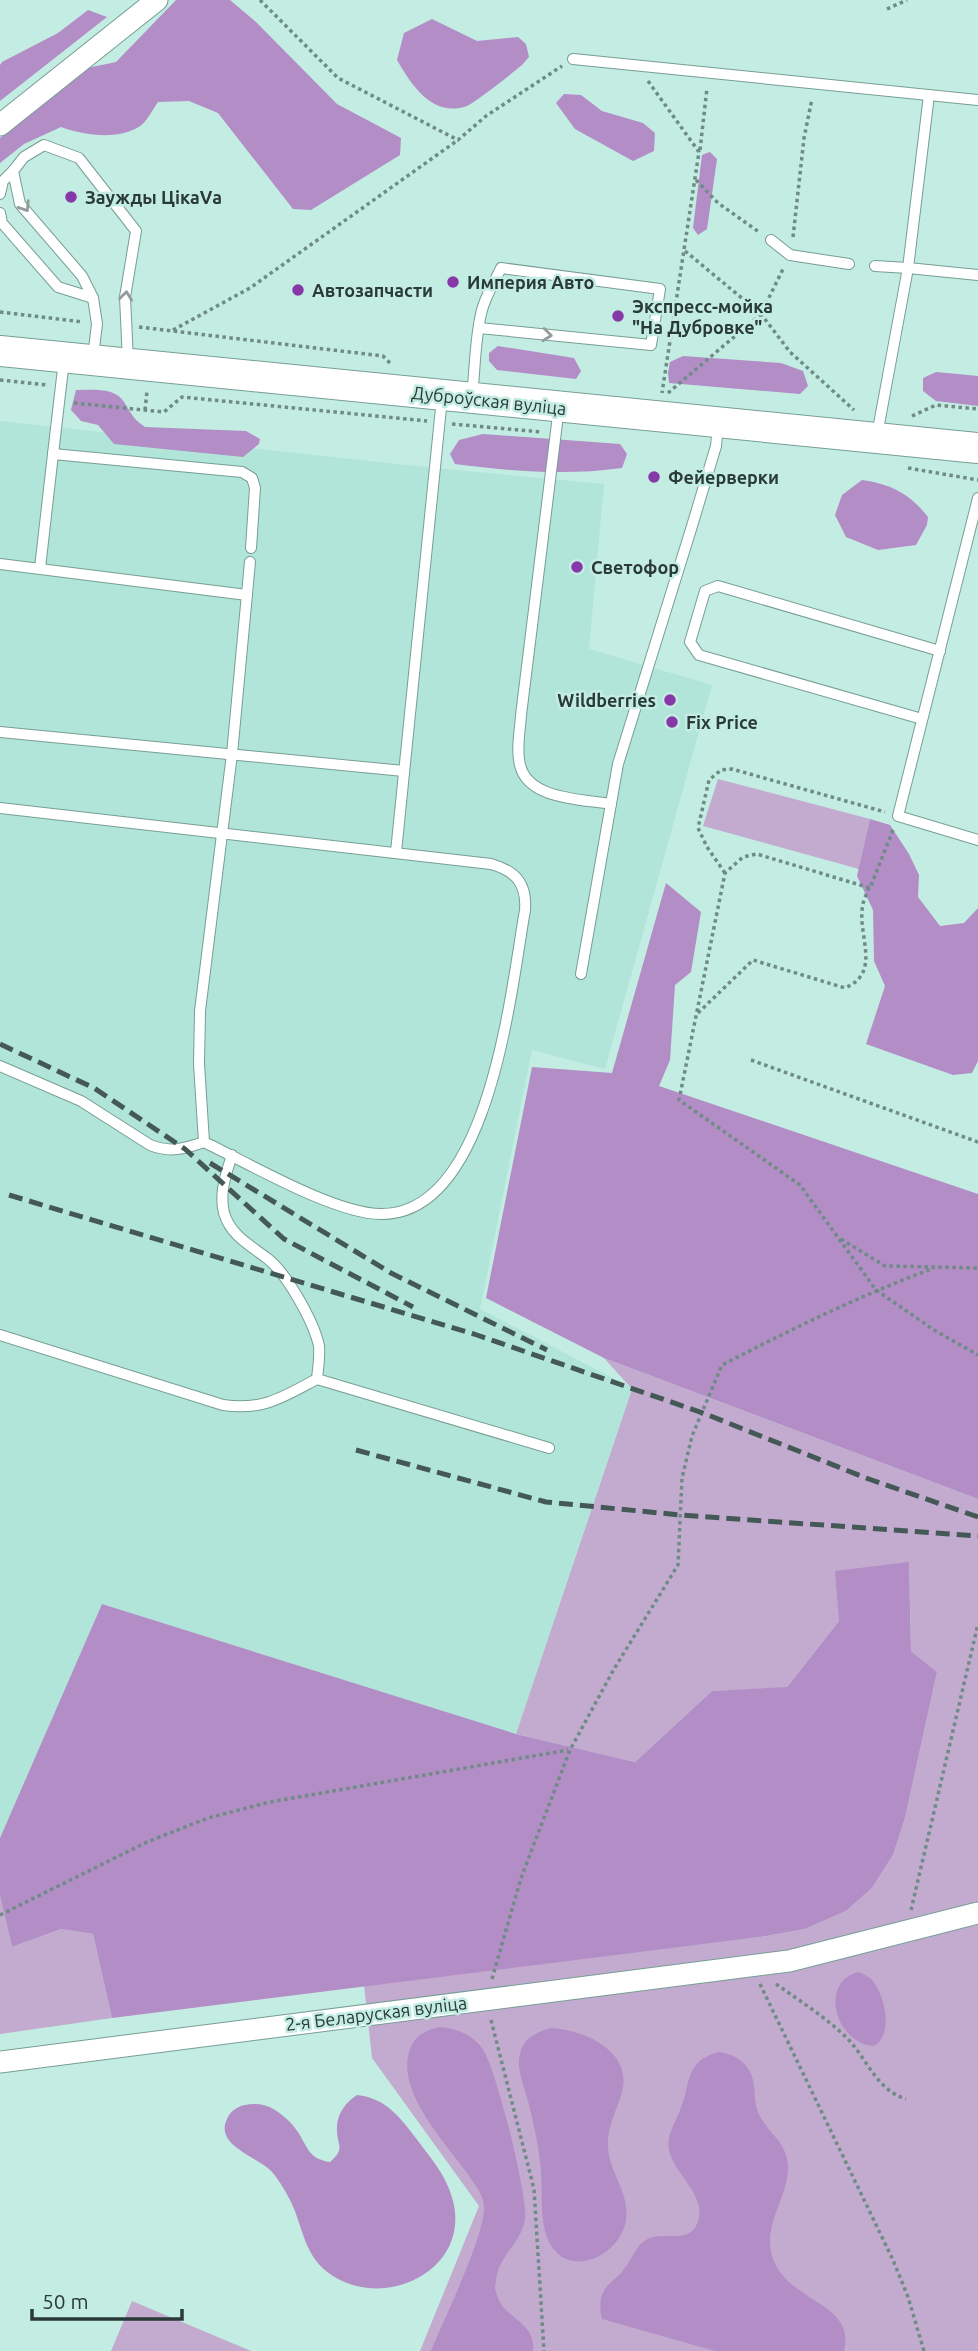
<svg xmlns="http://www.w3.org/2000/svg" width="978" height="2351" font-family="Ubuntu,sans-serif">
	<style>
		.built { fill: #b1e5d9 }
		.green { fill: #c3abd0 }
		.forest { fill: #b38dc6 }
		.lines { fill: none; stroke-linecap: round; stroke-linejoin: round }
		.service-casing { stroke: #779e95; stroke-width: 12 }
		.minor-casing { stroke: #779e95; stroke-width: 23 }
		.secondary-casing { stroke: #779e95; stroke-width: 32 }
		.path { stroke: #6f8b85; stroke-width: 3.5; stroke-dasharray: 3.5 3.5; stroke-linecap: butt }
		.service { stroke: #fff; stroke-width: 10 }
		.minor { stroke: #fff; stroke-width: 21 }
		.secondary { stroke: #fff; stroke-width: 30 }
		.rail { stroke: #445955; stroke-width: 5; stroke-dasharray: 14 7; stroke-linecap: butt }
		.oneway { stroke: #949c9b }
		.poi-dot { fill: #8638a8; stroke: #c3ece3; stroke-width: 2.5 }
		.labels { text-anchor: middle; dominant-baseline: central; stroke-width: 5; stroke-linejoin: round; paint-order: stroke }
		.poi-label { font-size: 18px; font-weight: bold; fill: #2a3a37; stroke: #c3ece3; text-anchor: start }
		.street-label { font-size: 18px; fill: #2a3a37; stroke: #c3ece3 }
	</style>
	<rect width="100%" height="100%" fill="#c3ece3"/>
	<!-- built -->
	<polygon class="built" points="0,421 435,468 604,484 589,649 712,685 605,1069 532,1050 480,1309 632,1388 516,1734 102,1604 0,1838"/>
	<!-- green -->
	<g class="green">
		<polygon points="718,779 870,819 859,869 703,826"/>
		<polygon points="604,1358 978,1499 978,2351 420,2351 479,2206 372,2058 364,1985 760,1937 805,1929 846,1911 872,1888 893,1855 905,1818 937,1672 911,1651 909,1562 839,1621 786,1688 712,1691 635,1762 516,1734 632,1389"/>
		<polygon points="0,1896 12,1947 61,1929 93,1934 112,2018 0,2034"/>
		<polygon points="132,2301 251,2351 111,2351"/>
	</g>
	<!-- forest -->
	<g class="forest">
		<path d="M176 0H230L256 22 337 104 401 138 400 155 311 210 293 209 218 113 189 101 158 102C152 110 146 124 137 128 115 140 83 135 61 127L24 144 0 163V138L87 68 116 62Z"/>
		<polygon points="88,10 107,17 0,101 0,65 2,62 58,33"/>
		<path d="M432 19 477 41 518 37 526 44 529 57 522 65C512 73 473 105 464 107 431 116 411 84 397 60L404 33Z"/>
		<polygon points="564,94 581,95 602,111 643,123 655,133 654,151 633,161 575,129 556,103"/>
		<polygon points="710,152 717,159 707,229 698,235 693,228 702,155"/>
		<polygon points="498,346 574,358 581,371 576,379 497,370 489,361 489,353"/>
		<polygon points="683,356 781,363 803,371 808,386 800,394 669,383 668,373 670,362"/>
		<polygon points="936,372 978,376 978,406 936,401 923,391 923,378"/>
		<path d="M76 390C92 390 115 387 124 402 132 414 132 418 145 427L246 431 260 439 259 444 243 457 114 444 98 425 81 421 71 410Z"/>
		<path d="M483 434 620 444 627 454 622 468C565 476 511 471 455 464L450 454 459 440Z"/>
		<path d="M862 480C891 484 910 494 928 517L927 525 916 545 878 550 846 537 835 515 842 495Z"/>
		<polygon points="870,819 890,825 909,854 919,875 918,897 940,926 964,923 978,908 978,1061 972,1073 953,1075 866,1044 885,986 874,961 873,910 857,876"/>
		<polygon points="666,883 701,912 691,972 675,985 670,1060 659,1086 978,1194 978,1499 604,1358 486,1298 532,1067 612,1073"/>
		<polygon points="909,1562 911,1651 937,1672 905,1818 893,1855 872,1888 846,1911 805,1929 760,1937 112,2018 93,1934 61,1929 12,1947 0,1896 0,1838 102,1604 516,1734 635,1762 712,1691 787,1687 839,1621 835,1571"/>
		<path d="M858 1972C863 1974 868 1976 872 1980 885 1995 894 2035 874 2046 836 2044 818 1983 858 1972Z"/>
		<path d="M440 2027C458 2029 471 2034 482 2048 495 2064 529 2199 525 2220 522 2237 510 2247 502 2262 497 2270 496 2279 495 2288 497 2296 499 2302 505 2309 518 2322 536 2330 533 2351H431C443 2321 486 2234 484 2206 483 2193 474 2184 467 2173 445 2143 397 2092 409 2052 414 2036 425 2030 440 2027Z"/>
		<path d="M550 2028C583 2029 633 2051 622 2092 617 2111 606 2128 608 2148 610 2174 630 2193 626 2220 621 2255 569 2281 549 2242 538 2218 544 2189 540 2163 538 2142 533 2121 528 2101 524 2086 516 2069 520 2054 523 2038 536 2033 550 2028Z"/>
		<path d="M719 2052C730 2054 738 2056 746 2066 758 2080 752 2096 758 2112 766 2132 788 2142 788 2167 788 2194 769 2217 770 2244 774 2303 858 2298 844 2351H715L602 2319C600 2311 599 2301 603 2293 607 2283 618 2278 624 2269 632 2260 635 2246 646 2240 664 2229 693 2248 699 2217 703 2192 674 2174 669 2150 668 2145 668 2139 670 2134 673 2124 679 2115 682 2105 687 2092 687 2076 696 2065 701 2058 711 2054 719 2052Z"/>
		<path d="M357 2095C385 2098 399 2116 415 2137 430 2157 447 2176 453 2201 470 2267 392 2308 338 2279 305 2261 305 2234 292 2204 287 2194 280 2181 272 2172 257 2156 212 2145 228 2117 231 2111 238 2106 245 2105 255 2103 266 2104 275 2110 286 2117 295 2126 301 2137 309 2152 312 2159 330 2162 346 2148 337 2146 337 2130 336 2115 345 2103 357 2095Z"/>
	</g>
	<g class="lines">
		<defs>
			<g id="service">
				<polyline points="573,59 978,100"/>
				<polyline points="0,194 3,181 13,171"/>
				<polyline points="0,213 2,223 58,287 93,298"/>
				<polyline points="771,240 790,255 849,264"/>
				<polyline points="875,266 908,268 929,95"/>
				<polyline points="93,357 97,324 93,298 82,276 20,204 13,171 24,157 44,145 79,158 136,231 125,297 128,361"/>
				<path d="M472 396C475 369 475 340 481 314 484 298 494 283 501 268L660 289 651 345 479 328"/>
				<path d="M559 407 521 715C520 731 516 749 520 765 528 800 583 799 611 804"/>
				<polyline points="877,435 908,268 978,275"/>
				<polyline points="53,454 64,360"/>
				<polyline points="978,498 898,816 978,840"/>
				<polyline points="0,564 247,595"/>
				<polyline points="40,568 53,454 242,472 252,478 255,488 251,548"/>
				<polyline points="922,719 699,655 690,642 705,591 718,586 940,651"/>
				<polyline points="0,732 404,771"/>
				<path d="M0 808 491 864C516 871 527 884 525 910 511 989 490 1215 381 1214 335 1214 248 1163 204 1142"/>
				<polyline points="396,852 442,398"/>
				<polyline points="581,974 618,764 692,526 716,446 718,425"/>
				<path d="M0 1066 81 1101 150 1145C170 1153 184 1149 204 1142L199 1064 200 1011 232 754 250 562"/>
				<path d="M232 1155C226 1174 219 1193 224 1213 231 1236 250 1245 268 1259 287 1274 314 1322 319 1346 320 1357 318 1368 317 1379L549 1448"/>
				<path d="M0 1335 223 1405C263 1411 283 1397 317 1379"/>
			</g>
			<g id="minor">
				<polyline points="0,125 157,0"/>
				<polyline points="0,2062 789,1961 978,1913"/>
			</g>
			<polyline id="secondary" points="0,351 978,448"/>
		</defs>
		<!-- service casing -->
		<use href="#service" class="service-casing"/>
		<!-- minor casing -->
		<use href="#minor" class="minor-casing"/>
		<!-- secondary casing -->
		<use href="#secondary" class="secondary-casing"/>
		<!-- path -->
		<g class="path">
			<polyline points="260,0 338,78 458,140 486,116 562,66"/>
			<polyline points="887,9 907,0"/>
			<polyline points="648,81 699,152 662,393"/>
			<polyline points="700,150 707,88"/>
			<polyline points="696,180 718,203 759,232"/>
			<polyline points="793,237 804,138 812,99"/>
			<polyline points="685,251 761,314 790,352 854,410"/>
			<polyline points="0,312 83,322"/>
			<polyline points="139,327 383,356 392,365"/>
			<polyline points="173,330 250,288 458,140"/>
			<polyline points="0,380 47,385"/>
			<polyline points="668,393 761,314 784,267"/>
			<polyline points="74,403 164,412 182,397 427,421"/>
			<polyline points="145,410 147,391"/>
			<polyline points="912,416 936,405 978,409"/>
			<polyline points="452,424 542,432"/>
			<polyline points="908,468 978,480"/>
			<polyline points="893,830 870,888 757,854 743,857 725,873 679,1100 800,1185 876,1290 934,1330 978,1355"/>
			<polyline points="725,873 707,847 698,828 709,780 721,770 732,769 885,812"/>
			<path d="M698 1013 753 960 845 988C883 972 856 934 863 904 864 899 867 893 869 888"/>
			<polyline points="751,1060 978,1142"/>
			<polyline points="841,1239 885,1266 978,1268"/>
			<polyline points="911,1910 978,1624"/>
			<polyline points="0,1915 147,1842 208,1818 270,1802 568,1750"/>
			<path d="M492 1979 521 1878 570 1750 614 1669 678 1565 682 1478 692 1436 722 1365C792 1329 861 1295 934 1268"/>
			<polyline points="760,1984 893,2260 908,2297 924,2351"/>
			<path d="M776 1984C800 2001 825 2017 846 2037 867 2058 876 2090 906 2099"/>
			<polyline points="491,2020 534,2189 544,2351"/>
		</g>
		<!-- service -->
		<use href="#service" class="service"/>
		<!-- minor -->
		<use href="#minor" class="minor"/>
		<!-- secondary -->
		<use href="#secondary" class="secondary"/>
		<!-- rail -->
		<g class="rail">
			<polyline points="0,1044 94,1088 185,1149 284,1239 413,1307"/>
			<polyline points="210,1163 391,1273 547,1350"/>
			<polyline points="9,1195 474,1334 703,1413 866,1478 978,1517"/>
			<polyline points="356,1450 546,1502 681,1515 978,1536"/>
		</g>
	</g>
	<!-- one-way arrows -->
	<defs><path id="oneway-chevron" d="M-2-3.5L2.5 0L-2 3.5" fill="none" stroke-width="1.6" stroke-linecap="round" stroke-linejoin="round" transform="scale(1.75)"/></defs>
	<g class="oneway">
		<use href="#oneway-chevron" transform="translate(25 207) rotate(57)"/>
		<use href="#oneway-chevron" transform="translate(126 296) rotate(-83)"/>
		<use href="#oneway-chevron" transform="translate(547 335) rotate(6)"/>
	</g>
	<!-- markers -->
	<g class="poi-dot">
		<circle cx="71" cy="197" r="7"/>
		<circle cx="453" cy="282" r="7"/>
		<circle cx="298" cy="290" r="7"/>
		<circle cx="618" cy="316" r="7"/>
		<circle cx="654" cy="477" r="7"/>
		<circle cx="577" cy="567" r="7"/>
		<circle cx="670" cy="700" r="7"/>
		<circle cx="672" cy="722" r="7"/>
	</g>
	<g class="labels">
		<!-- poi labels -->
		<g class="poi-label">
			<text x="85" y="197">Заужды ЦікаVа</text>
			<text x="467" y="282">Империя Авто</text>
			<text x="312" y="290">Автозапчасти</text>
			<text x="632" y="306">Экспресс-мойка<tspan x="632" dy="21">"На Дубровке"</tspan></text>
			<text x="668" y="477">Фейерверки</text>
			<text x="591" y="567">Светофор</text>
			<text x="656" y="700" text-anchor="end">Wildberries</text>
			<text x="686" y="722">Fix Price</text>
		</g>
		<!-- street labels -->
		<g class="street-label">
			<text transform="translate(489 400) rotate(6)">Дуброўская вуліца</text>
			<text transform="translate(376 2013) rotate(-7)">2-я Беларуская вуліца</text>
		</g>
	</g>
	<!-- scale -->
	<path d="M32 2309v10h150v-10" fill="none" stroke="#2a3a37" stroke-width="3.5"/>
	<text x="42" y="2309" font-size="21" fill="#2a3a37" stroke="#c3ece3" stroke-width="5" paint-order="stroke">50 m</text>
</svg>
